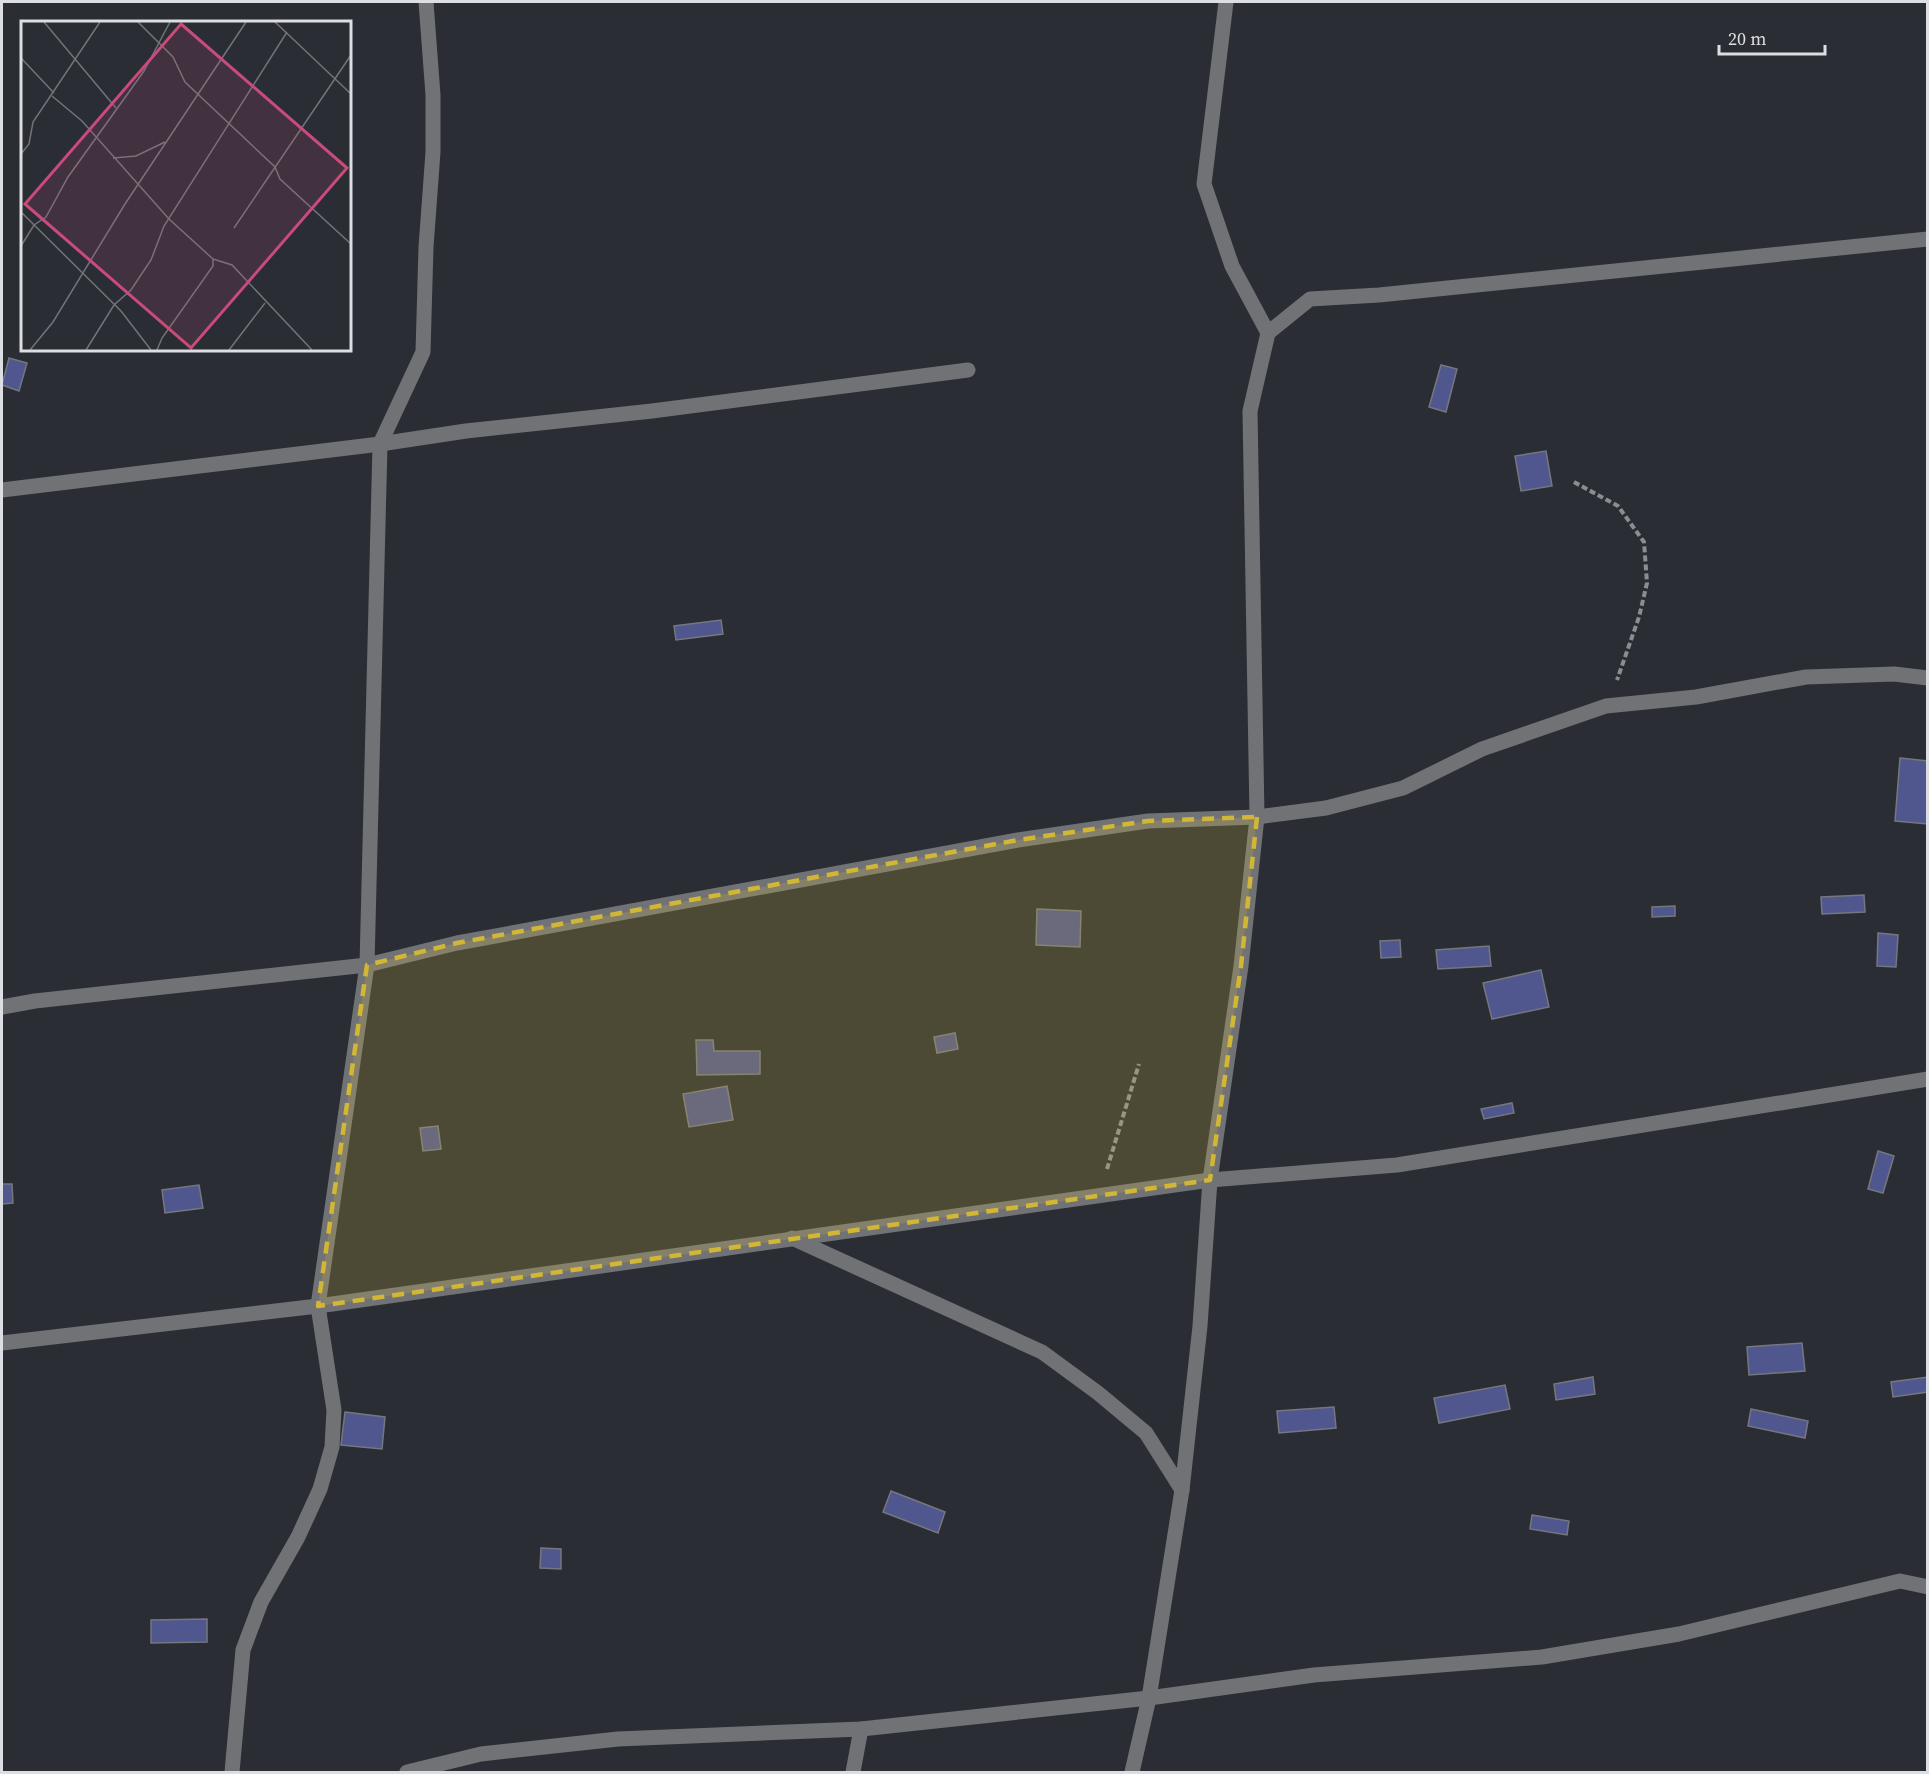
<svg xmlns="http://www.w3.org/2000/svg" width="1929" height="1774" font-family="'Source Serif 4',serif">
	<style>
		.building { fill: #50578e; stroke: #75777f; stroke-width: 1.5 }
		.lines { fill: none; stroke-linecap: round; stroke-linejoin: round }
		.path { stroke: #8c8d93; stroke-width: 4; stroke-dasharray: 6 3; stroke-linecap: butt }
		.minor { stroke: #717276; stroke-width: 15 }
		.marked { fill: #d2b736; fill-opacity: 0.2; stroke: #d2b736; stroke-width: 4.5; stroke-dasharray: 12 8; stroke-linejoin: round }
		.inset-road { fill: none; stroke: #72747a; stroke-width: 1.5 }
		.view { fill: #c94a7d; fill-opacity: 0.15; stroke: #c94a7d; stroke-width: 3 }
		.inset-edge { fill: none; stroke: #dddee3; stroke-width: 3 }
	</style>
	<rect width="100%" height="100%" fill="#2b2d34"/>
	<!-- building -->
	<g class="building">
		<polygon points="9,358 27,363 19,391 2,385"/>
		<polygon points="1441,365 1457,369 1446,412 1429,407"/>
		<polygon points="1546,451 1552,486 1521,491 1515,456"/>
		<polygon points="721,620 723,634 676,640 674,626"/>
		<polygon points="1900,758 1928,761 1928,824 1895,821"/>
		<polygon points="1864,895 1865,912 1822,914 1821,897"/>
		<polygon points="1675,906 1675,916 1652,917 1652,907"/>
		<polygon points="1037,909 1081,911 1080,947 1036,945"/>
		<polygon points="1878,933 1898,935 1896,967 1877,966"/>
		<polygon points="1400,940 1401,957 1381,958 1380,941"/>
		<polygon points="1489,946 1491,966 1438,969 1436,950"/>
		<polygon points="1541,970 1549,1007 1492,1019 1483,983"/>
		<polygon points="955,1033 958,1049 937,1053 934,1037"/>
		<polygon points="696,1040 713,1040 714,1051 760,1051 760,1074 697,1075"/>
		<polygon points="727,1086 733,1120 689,1127 683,1094"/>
		<polygon points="1512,1103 1514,1113 1484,1119 1481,1109"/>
		<polygon points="438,1126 441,1149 423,1151 420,1128"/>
		<polygon points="1878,1151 1894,1156 1883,1193 1868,1189"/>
		<polygon points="2,1184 12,1184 13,1203 2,1204"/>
		<polygon points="199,1185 203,1208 165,1213 162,1190"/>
		<polygon points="1802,1343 1805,1371 1749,1375 1747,1347"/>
		<polygon points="1593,1377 1595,1394 1556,1400 1554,1384"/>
		<polygon points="1928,1377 1928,1392 1893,1397 1891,1382"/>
		<polygon points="1505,1385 1510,1409 1439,1423 1434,1398"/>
		<polygon points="1334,1407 1336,1428 1279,1433 1277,1411"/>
		<polygon points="1751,1409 1808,1421 1805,1438 1748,1426"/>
		<polygon points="345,1412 385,1417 382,1449 341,1445"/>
		<polygon points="891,1491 945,1512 938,1533 883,1512"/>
		<polygon points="1532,1515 1569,1521 1567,1535 1530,1529"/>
		<polygon points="541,1548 561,1549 561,1569 540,1568"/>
		<polygon points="207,1619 207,1642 151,1643 151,1620"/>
	</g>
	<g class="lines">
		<!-- path -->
		<g class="path">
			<polyline points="1574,482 1618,506 1644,542 1647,583 1639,617 1617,680"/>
			<polyline points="1107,1169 1139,1064"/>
		</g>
		<!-- minor -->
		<g class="minor">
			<polyline points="1226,2 1204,184 1232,266 1268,333"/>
			<polyline points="2,490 380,444 466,431 652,411 968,370"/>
			<polyline points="2,1007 35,1001 367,965 457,943 1018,840 1148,821 1257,817 1326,808 1403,788 1482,749 1606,706 1696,697 1806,677 1894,674 1928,678"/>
			<polyline points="792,1238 1042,1352 1098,1393 1146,1433 1182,1490"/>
			<polyline points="2,1343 318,1306 1210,1180 1397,1165 1928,1079"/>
			<polyline points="232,1772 243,1650 261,1602 298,1537 320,1489 332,1447 334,1410 318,1306 367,965 380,444 423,352 426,247 433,152 433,95 426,2"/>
			<polyline points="407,1772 481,1754 618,1739 861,1729 1149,1698 1314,1675 1542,1657 1679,1634 1900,1581 1928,1587"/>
			<polyline points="853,1772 861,1729"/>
			<polyline points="1132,1772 1149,1698 1182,1490 1200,1326 1210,1180 1241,966 1257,817 1250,411 1268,333 1310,299 1379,295 1928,239"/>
		</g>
	</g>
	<!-- marked area -->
	<path class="marked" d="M1257 817 1241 966 1210 1180 318 1306 367 965 457 943 1018 840 1148 821Z"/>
	<!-- overview -->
	<g transform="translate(21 21)">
		<rect width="330" height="330" fill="#2b2d34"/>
		<path class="inset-road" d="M23 1 95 87M117 1 152 36 164 61 254 146 259 158 330 223M254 1 330 73M0 37 33 72M31 75 61 100 148 198 192 238V245L141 317 136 329M0 133 8 123 12 101 79 1M92 137 115 135 144 121M0 191 100 290 130 329M213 207 330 34M0 225 13 204 25 196 47 156 123 50 149 1M192 238 211 244 291 329M9 329 32 301 104 183 225 1M65 329 93 284 110 269 130 239 143 205 266 11M208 329 244 282"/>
		<path class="view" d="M160 3 326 147 170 327 4 183Z"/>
		<rect width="330" height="330" class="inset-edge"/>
	</g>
	<!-- border -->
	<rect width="1929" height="1774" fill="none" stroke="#dddee3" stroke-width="6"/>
	<!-- scale -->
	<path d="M1719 45v9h106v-9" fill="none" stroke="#dddee3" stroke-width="3"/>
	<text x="1728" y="45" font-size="18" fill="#dddee3" stroke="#2b2d34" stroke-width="4.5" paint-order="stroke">20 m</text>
</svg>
